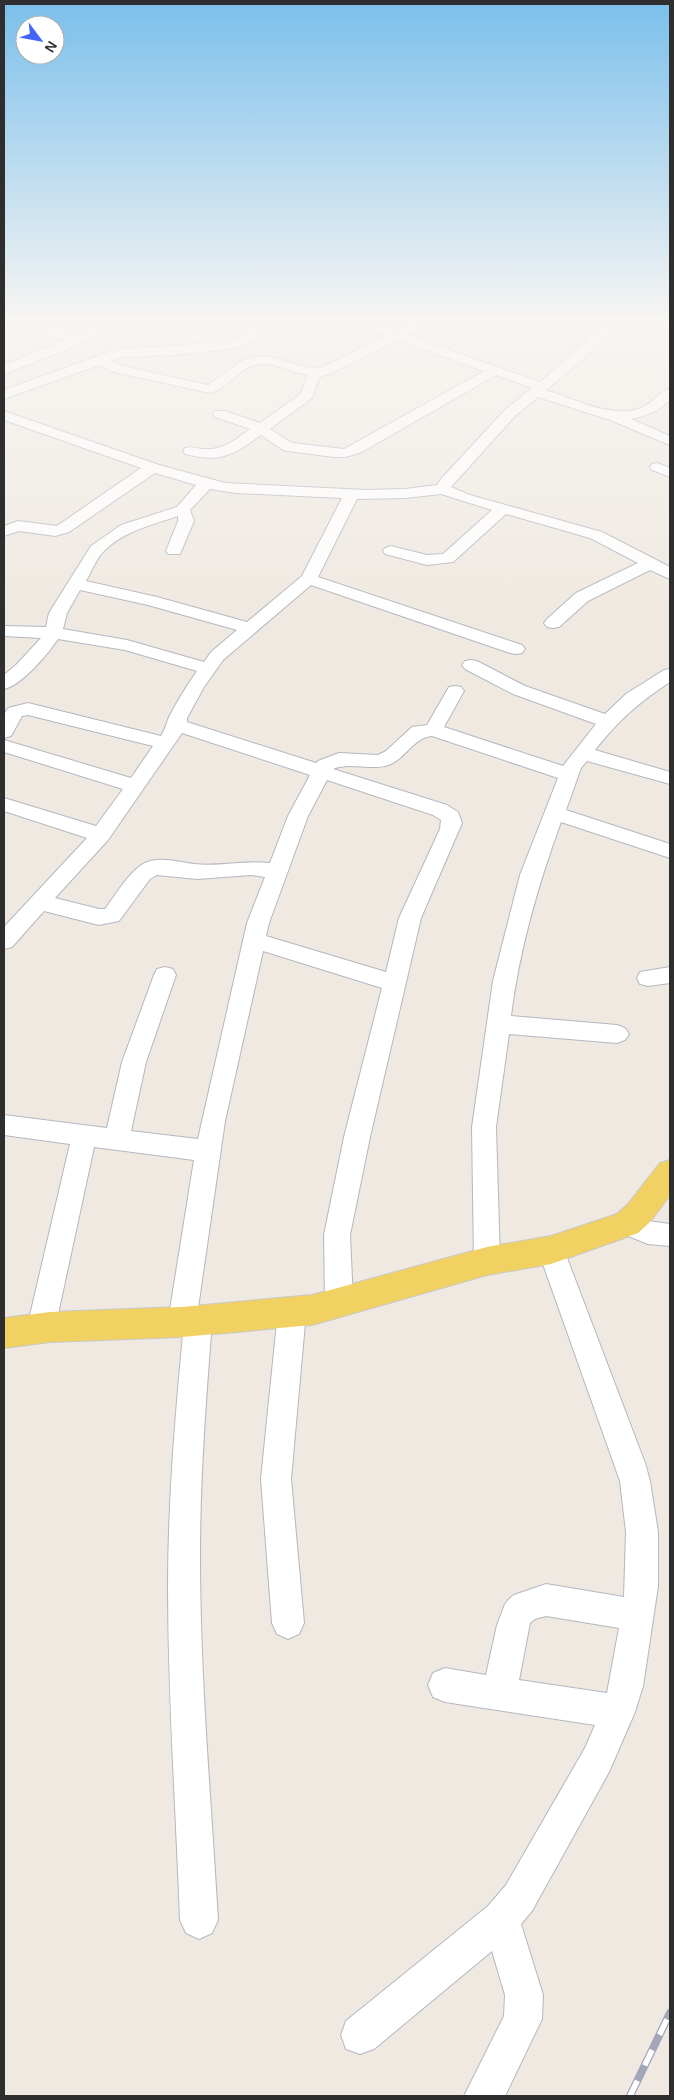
<svg xmlns="http://www.w3.org/2000/svg" width="674" height="2100" font-family="Arial,sans-serif">
	<style>
		.lines { fill: none; stroke-linecap: round; stroke-linejoin: round }
		.minor-casing { stroke: #b4b7c1; stroke-width: 2 }
		.major-casing { stroke: #c9c9c9; stroke-width: 2 }
		.minor { fill: #fff; fill-rule: evenodd }
		.major { fill: #f2d163; fill-rule: evenodd }
		.rail-casing { stroke: #a3a6b8; stroke-width: 8 }
		.rail { stroke: #fff; stroke-width: 5.5; stroke-dasharray: 17; stroke-linecap: butt }
	</style>
	<rect width="100%" height="100%" fill="#efe9e1"/>
	<g class="lines">
		<defs>
			<g id="minor">
				<polygon points="37,323 50,323 76,335 104,323 122,323 83,343 4,374 4,365 65,340 41,331"/>
				<path d="M233 323H249L262 333C247 356 153 355 124 357L111 361 123 366 208 385 240 362 252 357H271L305 367 320 368 385 336 357 326 355 323H374L395 331 410 323H427L407 335 540 382 570 356 603 323H617L580 362 546 390C574 399 612 419 641 408 652 404 659 391 670 389V400C659 411 647 416 631 419L670 436V445L610 420 538 397 515 416 451 487 470 495 602 532 670 567V579L650 570 588 601 559 627 553 628 547 627 544 623 547 619 576 593 638 563 590 538 506 514 453 562 427 565 385 554 383 551 385 548 391 546 427 555 443 554 492 510 441 494 405 498 357 499 318 577 522 645 525 649 522 653 516 654 510 653 311 585 223 660 204 687 187 718V722L316 763 318 761 339 753 378 755 386 751 412 727 427 725 449 687 455 686 461 687 464 691 444 727 563 766 596 724 513 694 465 669 462 665 465 661 471 660 477 661 525 686 605 714 626 694 664 670 670 669V682C637 704 620 719 595 750L670 772V784L587 761 581 768 566 810 670 844V858L561 822C538 885 519 950 511 1016L617 1025 625 1028 629 1034 625 1040 617 1043 509 1034 496 1127 500 1261 497 1269 487 1273 477 1269 474 1261 472 1127 493 981 520 875 558 778 432 736C415 737 406 757 391 764 372 772 351 761 333 769L447 805 458 812 462 823 421 918 370 1137 350 1235 353 1302 349 1311 339 1314 329 1311 325 1302 324 1235 344 1137 382 988 263 951 225 1121 198 1308 208 1312 212 1321C206 1399 200 1478 200 1556 200 1678 211 1799 218 1920L212 1933 199 1939 186 1933 180 1920C176 1809 168 1698 168 1587 168 1503 175 1419 183 1334L172 1331 168 1322 194 1160 94 1147 55 1328 51 1337 41 1341 31 1337 27 1328 70 1144 4 1135V1115L107 1128 122 1062 154 975 157 969 165 967 173 969 176 975 146 1062 131 1131 198 1139 247 923 265 877 251 875 197 879 157 875 150 879 119 921 99 925 44 911 12 947 4 949V927L87 838 4 811V798L96 826 123 789 4 752V740L131 778 153 746 28 715 22 716 11 736 4 738V715L8 708 28 703 161 736C167 726 166 723 170 715 178 700 187 685 197 671L125 650 58 639C48 654 21 686 4 689V675L17 664 41 638 4 636V626L46 627 49 613 91 546 121 525 177 507 196 485 155 473 69 532 55 536 19 531 4 536V526L18 521 57 526 141 468 4 420V411L159 465 225 483 366 490 405 489 437 485 441 479 505 410 532 388 496 375 360 453 345 457H334L288 451 283 450 261 435C231 456 222 463 185 454L183 451 185 448C192 446 197 449 204 449 223 451 236 439 250 429L215 417 213 414 215 411H225L260 423 301 394 307 375C292 372 276 363 261 364 241 365 229 388 210 393L114 372 99 365 4 399V390L109 352 124 349 228 342 248 334ZM397 340 484 371 344 449 292 443 270 429 312 398 320 376 327 375ZM210 489 236 493 342 498 302 576 247 622 157 597 86 581C91 572 96 559 104 551 124 531 152 525 178 516V521L166 551 168 554H180L194 521 190 510ZM80 590 148 605 237 630 211 652 204 662 127 640 63 629 67 613ZM182 733 310 775 288 816 270 863C244 860 218 867 194 864 178 862 159 856 145 863 130 870 115 896 105 909H99L55 898 108 840ZM327 780 433 815 441 820 440 829 399 918 386 972 266 936 269 923 308 816Z"/>
				<polygon points="657,463 670,468 670,477 652,470 650,467 652,464"/>
				<polygon points="670,967 670,983 648,986 640,984 637,978 640,972"/>
				<polygon points="627,1213 648,1221 670,1224 670,1246 648,1244 618,1232 614,1224 618,1216"/>
				<path d="M551 1238 560 1242 564 1250 645 1463 650 1481 658 1532V1586L643 1686 635 1712 609 1772 532 1911 521 1924 543 1995 542 2019 505 2096H464L504 2016 505 1995 492 1951 374 2049 360 2054 346 2049 341 2035 346 2021 488 1906 506 1885 585 1748 595 1725 445 1702 433 1697 428 1685 433 1673 445 1668 486 1675 497 1625 505 1604 509 1599 514 1595 546 1584 624 1597 626 1532 620 1481 538 1250 542 1242ZM546 1616 619 1628 607 1693 519 1680 530 1623 535 1619Z"/>
				<polygon points="292,1299 302,1303 306,1312 291,1479 304,1623 299,1634 288,1639 277,1634 272,1623 261,1479 278,1312 282,1303"/>
			</g>
			<polygon id="major" points="670,1160 670,1195 650,1222 638,1233 551,1264 487,1275 312,1325 182,1337 50,1342 4,1348 4,1318 50,1312 182,1307 312,1295 487,1247 551,1236 617,1214 628,1204 660,1163"/>
		</defs>
		<!-- minor casing -->
		<use href="#minor" class="minor-casing"/>
		<!-- major casing -->
		<use href="#major" class="major-casing"/>
		<!-- minor -->
		<use href="#minor" class="minor"/>
		<!-- major -->
		<use href="#major" class="major"/>
		<defs>
			<polyline id="rail" points="630,2096 670,2013"/>
		</defs>
		<!-- rail casing -->
		<use href="#rail" class="rail-casing"/>
		<!-- rail -->
		<use href="#rail" class="rail"/>
	</g>
	<!-- sky -->
	<linearGradient id="sky" x2="0" y2="1"><stop stop-color="#7abfeb"/><stop offset="0.52" stop-color="#f8f5f2"/><stop offset="1" stop-color="#f8f5f2" stop-opacity="0"/></linearGradient>
	<rect width="674" height="617" fill="url(#sky)"/>
	<!-- border -->
	<rect width="674" height="2100" fill="none" stroke="#2e2e2e" stroke-width="10"/>
	<!-- north arrow -->
	<g transform="translate(40 40) rotate(122)"><circle r="24" fill="#ffffff" stroke="#ababab"/>
	<path d="M0-4L9 19L0 12L-9 19Z" fill="#4264fb"/>
	<text y="-8" font-size="14" font-weight="bold" text-anchor="middle" fill="#2e2e2e">N</text>
	</g>
</svg>
